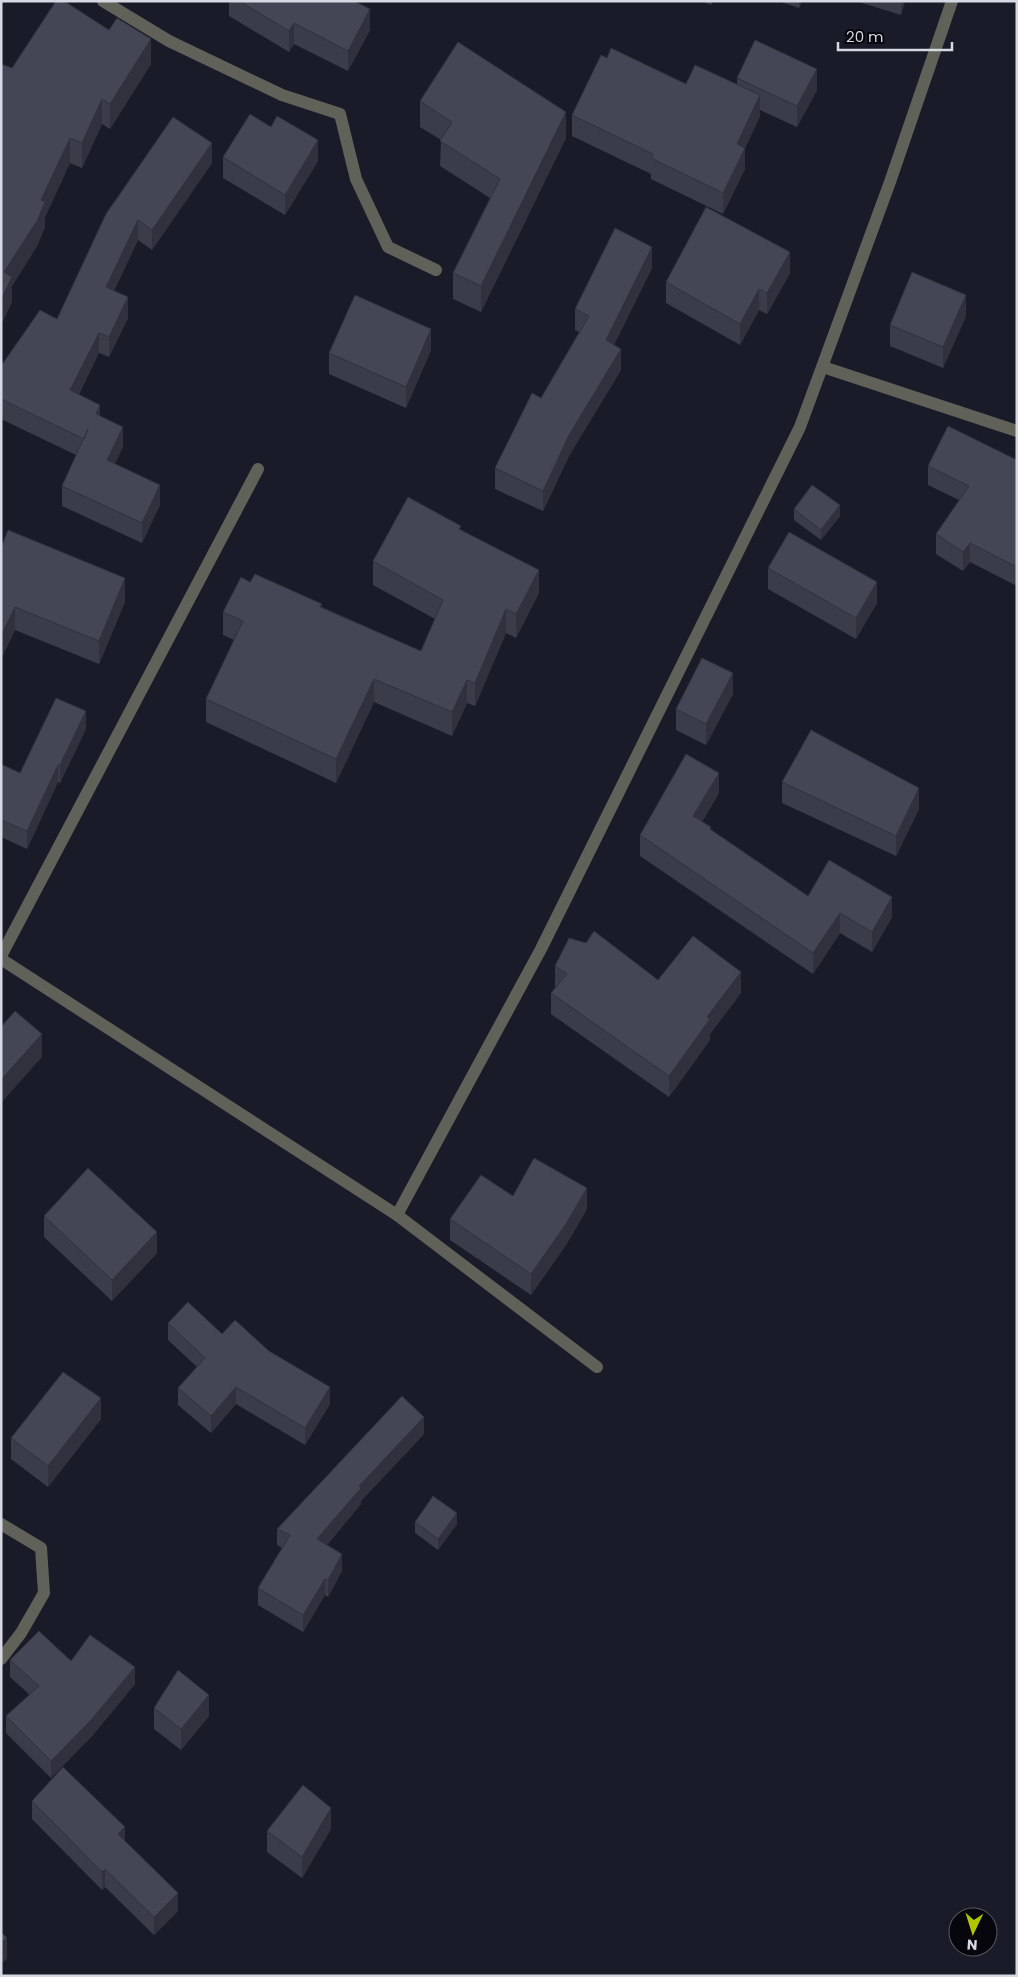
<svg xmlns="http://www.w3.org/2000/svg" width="1018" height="1977" font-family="Poppins,sans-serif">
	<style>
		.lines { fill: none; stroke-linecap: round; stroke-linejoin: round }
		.minor { stroke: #60625a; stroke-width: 12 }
		.wall { fill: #3a3c4a }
		.shaded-wall { fill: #30313c }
		.building { fill: #444656; stroke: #30313c }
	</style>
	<rect width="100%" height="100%" fill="#191b28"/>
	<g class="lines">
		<!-- minor -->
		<g class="minor">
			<polyline points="103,1 169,41 282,95 340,114 356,179 388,247 436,270"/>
			<polyline points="823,367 1017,431"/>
			<polyline points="1,956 258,469"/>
			<polyline points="1,959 397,1215 597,1367"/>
			<polyline points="397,1215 541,949 800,427 890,182 952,1"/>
			<polyline points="1,1524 41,1548 44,1593 21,1633 1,1659"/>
		</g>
	</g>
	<!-- wall -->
	<g class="wall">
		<polygon points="229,1 354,1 370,30 348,71 294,44 289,52 229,16"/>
		<polygon points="702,1 713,1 711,5"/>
		<polygon points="778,1 802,1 799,8"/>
		<polygon points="856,1 905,1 901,15"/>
		<polygon points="607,58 686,84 737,84 737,78 817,90 797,127 760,110 760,116 745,148 745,169 723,214 651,179 651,174 572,136 572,115"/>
		<polygon points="151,64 110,129 102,124 82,168 70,163 45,217 45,227 37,246 12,286 12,302 1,325 12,68"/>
		<polygon points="420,101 566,138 481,312 453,299 453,273 490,198 440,166 441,140 420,127"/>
		<polygon points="271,127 318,161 285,215 223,178 223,157"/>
		<polygon points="212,163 152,250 138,240 114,291 128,318 109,357 99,353 79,394 100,416 123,447 114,464 160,505 142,543 62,506 62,486 76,455 1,419 1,366 57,319 106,214"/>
		<polygon points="652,268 614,345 621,370 569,456 543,511 495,489 495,468 541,398 579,332 575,330 575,309"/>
		<polygon points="790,273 767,314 759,310 740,345 666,303 666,282"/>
		<polygon points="966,316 943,368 890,346 890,325"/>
		<polygon points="431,350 406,408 329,374 329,353"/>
		<polygon points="1017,460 1017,586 970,562 963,571 936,554 936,534 959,500 928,485 928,466"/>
		<polygon points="794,509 840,516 821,540 794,520"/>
		<polygon points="461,530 539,593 516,638 506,633 475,706 467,703 452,736 374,702 336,783 206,722 206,699 234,640 223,635 223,612 250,582 322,607 421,651 435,619 373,585 373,561"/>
		<polygon points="1,548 125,602 99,664 15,630 1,659"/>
		<polygon points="768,568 877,603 856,639 768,589"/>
		<polygon points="733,694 706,745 676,730 676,709"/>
		<polygon points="86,729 60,783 58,782 27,849 1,837 1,764 20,773"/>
		<polygon points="782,782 919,809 896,856 782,803"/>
		<polygon points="719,793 702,822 711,830 808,896 892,917 872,952 840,933 813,974 640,856 640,835"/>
		<polygon points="555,966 658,980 741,993 710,1034 710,1040 669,1097 551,1014 551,993 556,987 555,987"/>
		<polygon points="513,1196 587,1209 566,1245 531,1295 450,1240 450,1219"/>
		<polygon points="44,1216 157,1253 112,1301 44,1237"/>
		<polygon points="168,1323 222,1334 269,1351 330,1404 305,1445 236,1404 211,1433 178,1405 178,1388 197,1367 168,1340"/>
		<polygon points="101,1419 48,1487 11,1459 11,1438"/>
		<polygon points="424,1434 361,1501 361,1504 327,1545 342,1571 328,1597 325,1595 303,1632 258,1605 258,1588 282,1548 277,1545 277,1529"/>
		<polygon points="415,1522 457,1524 438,1550 415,1533"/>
		<polygon points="10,1660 71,1661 135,1684 92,1736 51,1778 6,1733 6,1716 30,1695 10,1677"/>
		<polygon points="154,1708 209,1716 181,1750 154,1729"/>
		<polygon points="32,1801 125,1841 178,1911 154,1935 105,1887 102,1890 32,1819"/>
		<polygon points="331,1829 302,1878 267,1852 267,1831"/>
	</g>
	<!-- shaded-wall -->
	<g class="shaded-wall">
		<polygon points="799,1 802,1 799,8"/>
		<polygon points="901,1 905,1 901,15"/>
		<polygon points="370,9 370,30 348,71 348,51"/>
		<polygon points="294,23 294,44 289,52 289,31"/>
		<polygon points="151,39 151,64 110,129 110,104"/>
		<polygon points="817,69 817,90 797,127 797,106"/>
		<polygon points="760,95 760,116 741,157 745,148 745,169 723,214 723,193 737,144"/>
		<polygon points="102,99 102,124 82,168 82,143"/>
		<polygon points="566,112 566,138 481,312 481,286"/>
		<polygon points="70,138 70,163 45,217 45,227 37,246 12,286 12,302 1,325 1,300 4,272 41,200"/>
		<polygon points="318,140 318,161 285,215 285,195"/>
		<polygon points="212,143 212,163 152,250 152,230"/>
		<polygon points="138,220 138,240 106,307 106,287"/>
		<polygon points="652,247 652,268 606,361 606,340"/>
		<polygon points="790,252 790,273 767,314 767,293"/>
		<polygon points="759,289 759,310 740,345 740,324"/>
		<polygon points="966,295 966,316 943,368 943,347"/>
		<polygon points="128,297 128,318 109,357 109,337"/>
		<polygon points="431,329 431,350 406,408 406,387"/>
		<polygon points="99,333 99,353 70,410 70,390"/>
		<polygon points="621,349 621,370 569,456 543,511 543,491 569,435"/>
		<polygon points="100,405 100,425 96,414"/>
		<polygon points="123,427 123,447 107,481 107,460"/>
		<polygon points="160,485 160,505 142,543 142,523"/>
		<polygon points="840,505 840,516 821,540 821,530"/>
		<polygon points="970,543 970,562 963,571 963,552"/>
		<polygon points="539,570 539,593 516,638 516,614"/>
		<polygon points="125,578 125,602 99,664 99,641"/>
		<polygon points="877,582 877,603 856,639 856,618"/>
		<polygon points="15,607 15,630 1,659 1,636"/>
		<polygon points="506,609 506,633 475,706 475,683"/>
		<polygon points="733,673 733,694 706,745 706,724"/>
		<polygon points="374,679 374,702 336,783 336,759"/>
		<polygon points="467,680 467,703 452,736 452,712"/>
		<polygon points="86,711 86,729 60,783 60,765"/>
		<polygon points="58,765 58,782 27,849 27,831"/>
		<polygon points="719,773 719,793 693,837 693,816"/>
		<polygon points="919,788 919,809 896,856 896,836"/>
		<polygon points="892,897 892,917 872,952 872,932"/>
		<polygon points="840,913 840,933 813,974 813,953"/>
		<polygon points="741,972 741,993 710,1034 710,1040 669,1097 669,1076 707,1017"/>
		<polygon points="42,1034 42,1057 1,1103 1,1080"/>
		<polygon points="587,1188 587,1209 566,1245 531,1295 531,1274"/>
		<polygon points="157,1232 157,1253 112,1301 112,1280"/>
		<polygon points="236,1387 236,1404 211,1433 211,1416"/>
		<polygon points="330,1387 330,1404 305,1445 305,1428"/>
		<polygon points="101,1398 101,1419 48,1487 48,1466"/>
		<polygon points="424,1417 424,1434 361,1501 361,1504 317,1556 317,1539 359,1486"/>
		<polygon points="457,1513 457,1524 438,1550 438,1539"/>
		<polygon points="342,1554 342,1571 328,1597 328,1580"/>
		<polygon points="325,1579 325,1595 303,1632 303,1615"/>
		<polygon points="135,1667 135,1684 92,1736 51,1778 51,1761"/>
		<polygon points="209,1695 209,1716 181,1750 181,1729"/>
		<polygon points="331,1808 331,1829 302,1878 302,1857"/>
		<polygon points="125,1827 125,1846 118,1834"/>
		<polygon points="105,1869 105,1887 102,1890 102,1872"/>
		<polygon points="178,1893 178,1911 154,1935 154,1917"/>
		<polygon points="7,1938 7,1959 1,1964 1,1943"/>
	</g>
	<!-- building -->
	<g class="building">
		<polygon points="56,1 64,1 109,30 117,18 151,39 110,104 102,99 82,143 70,138 41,200 45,202 37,221 4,272 12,277 1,300 1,64 12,68"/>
		<polygon points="239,1 354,1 370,9 348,51 294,23 289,31"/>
		<polygon points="755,40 817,69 797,106 737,78"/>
		<polygon points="458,42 566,112 481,286 453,273 500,179 440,141 452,122 420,101"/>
		<polygon points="611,48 686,84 695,65 760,95 737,144 745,148 723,193 651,158 653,154 572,115 601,55 607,58"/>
		<polygon points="250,114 271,127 277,116 318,140 285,195 223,157"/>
		<polygon points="173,117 212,143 152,230 138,220 106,287 128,297 109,337 99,333 70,390 100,405 96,414 123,427 107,460 160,485 142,523 62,486 88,429 84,439 1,399 1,366 40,310 57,319 106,214"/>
		<polygon points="706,207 790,252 767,293 759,289 740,324 666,282"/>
		<polygon points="615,228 652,247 606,340 621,349 569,435 543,491 495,468 532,393 541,398 589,316 575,309"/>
		<polygon points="912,272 966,295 943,347 890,325"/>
		<polygon points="355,295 431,329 406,387 329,353"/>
		<polygon points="948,426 1017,460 1017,567 970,543 963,552 936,534 969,486 928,466"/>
		<polygon points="812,485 840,505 821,530 794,509"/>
		<polygon points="408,497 461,526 459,529 539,570 516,614 506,609 475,683 467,680 452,712 374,679 336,759 206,699 243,621 223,612 241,577 250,582 255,574 322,604 320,607 421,651 443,600 373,561"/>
		<polygon points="8,530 125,578 99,641 15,607 1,636 1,548"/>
		<polygon points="789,532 877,582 856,618 768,568"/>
		<polygon points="702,658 733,673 706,724 676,709"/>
		<polygon points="56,698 86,711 60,765 58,765 27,831 1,820 1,764 20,773"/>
		<polygon points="811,730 919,788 896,836 782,782"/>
		<polygon points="686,754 719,773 693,816 711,827 710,829 808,896 829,860 892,897 872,932 840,913 813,953 640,835"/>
		<polygon points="594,931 658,980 693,936 741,972 707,1017 710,1019 669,1076 551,993 567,974 555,966 569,938 586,943"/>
		<polygon points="15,1011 42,1034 1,1080 1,1027"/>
		<polygon points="534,1158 587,1188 566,1224 531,1274 450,1219 481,1175 513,1196"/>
		<polygon points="88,1168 157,1232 112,1280 44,1216"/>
		<polygon points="188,1302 222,1334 235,1320 269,1351 330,1387 305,1428 236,1387 211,1416 178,1388 205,1358 168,1323"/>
		<polygon points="63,1372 101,1398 48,1466 11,1438"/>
		<polygon points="402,1396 424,1417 359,1486 361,1488 317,1539 342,1554 328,1580 325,1579 303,1615 258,1588 290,1535 277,1529"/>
		<polygon points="433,1496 457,1513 438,1539 415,1522"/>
		<polygon points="39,1631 71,1661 90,1635 135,1667 92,1719 51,1761 6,1716 39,1686 10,1660"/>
		<polygon points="178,1670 209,1695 181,1729 154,1708"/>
		<polygon points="63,1767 125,1827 118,1834 178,1893 154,1917 105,1869 102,1872 32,1801"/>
		<polygon points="303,1785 331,1808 302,1857 267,1831"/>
		<polygon points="1,1932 7,1938 1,1943"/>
	</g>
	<!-- border -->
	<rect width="1018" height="1977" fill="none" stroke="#d6d8e2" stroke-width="5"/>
	<!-- north arrow -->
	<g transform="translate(973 1932) rotate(184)"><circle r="24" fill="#06060c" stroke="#595a62"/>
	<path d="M0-4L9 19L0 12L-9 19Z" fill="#b0c500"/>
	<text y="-8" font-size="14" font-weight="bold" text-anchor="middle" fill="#d6d8e2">N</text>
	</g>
	<!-- scale -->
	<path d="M838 42v8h114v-8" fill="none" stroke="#d6d8e2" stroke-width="2.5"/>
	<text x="846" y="42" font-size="15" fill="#d6d8e2" stroke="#06060c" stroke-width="4" paint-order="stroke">20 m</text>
</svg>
